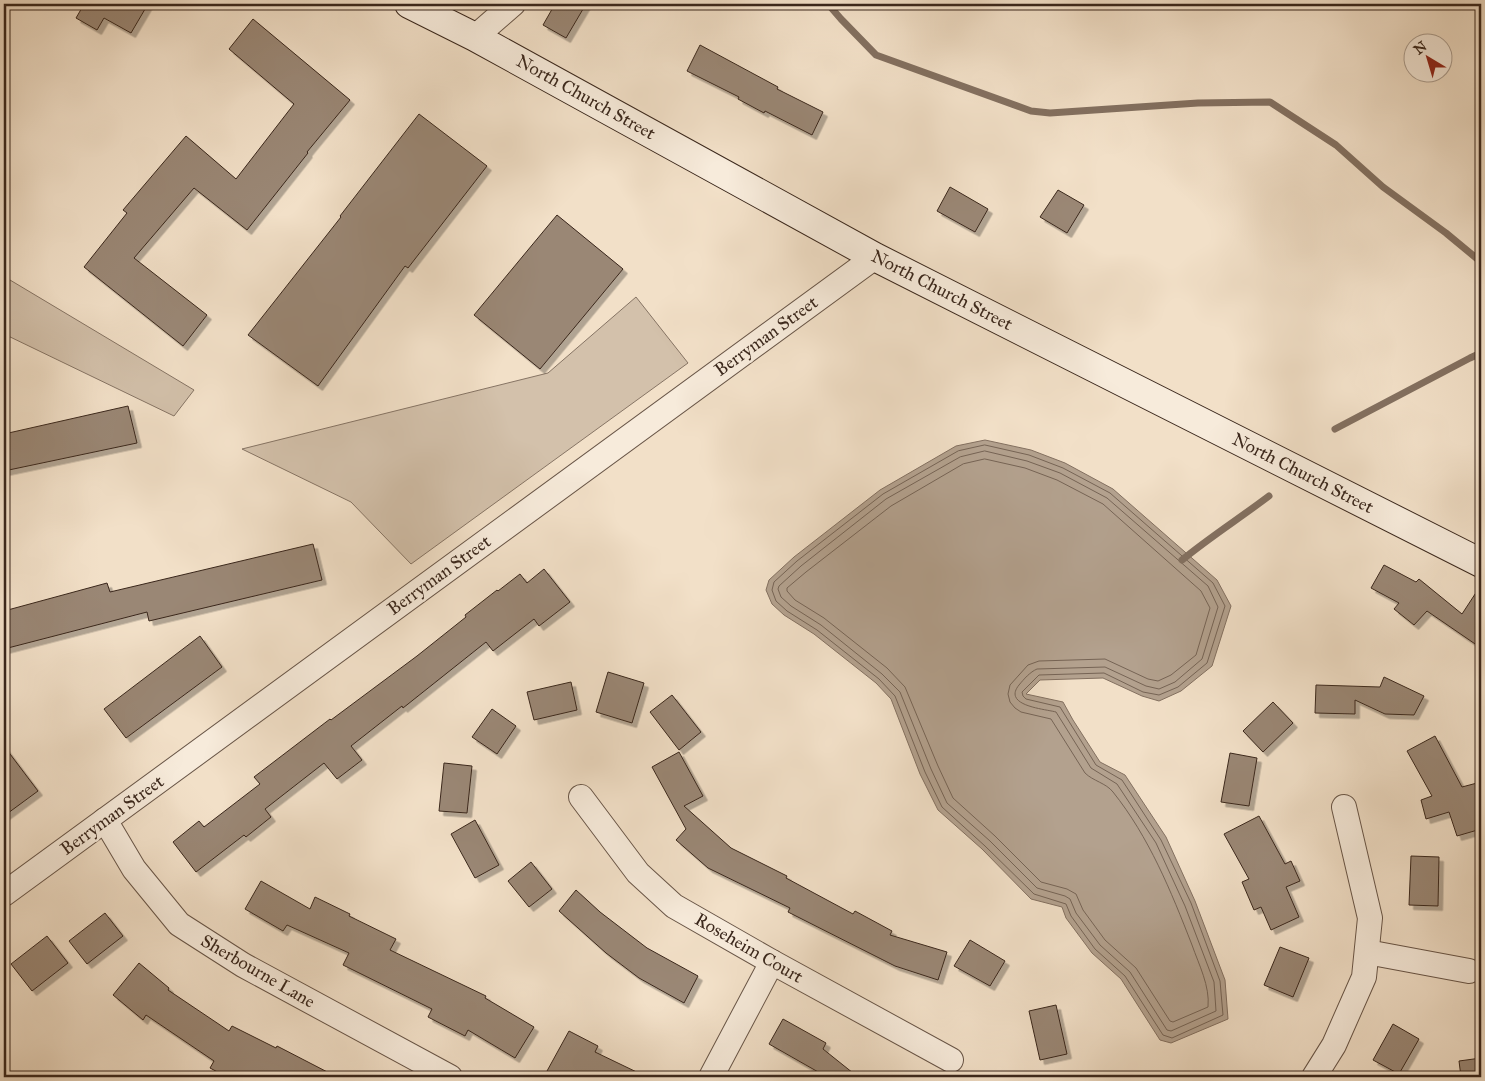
<svg xmlns="http://www.w3.org/2000/svg" width="1485" height="1081" font-family="'IM FELL Great Primer',serif">
	<style>
		.green { fill: #d3c1ab; stroke: #867464 }
		.water { fill: #b3a18e; stroke: #837060 }
		.lines { fill: none; stroke-linecap: round; stroke-linejoin: round }
		.shore { stroke: #766455; stroke-width: 1 }
		.stream { stroke: #837060; stroke-width: 7 }
		.building { fill: #9a8775; stroke: #3a271c; filter: url(#shadow) }
		.minor-casing { stroke: #685547; stroke-width: 26 }
		.secondary-casing { stroke: #3a271c; stroke-width: 30 }
		.minor { stroke: #f7ebdb; stroke-width: 24 }
		.secondary { stroke: #f7ebdb; stroke-width: 28 }
		.labels { text-anchor: middle; dominant-baseline: central; stroke-width: 5; stroke-linejoin: round; paint-order: stroke }
		.street-label { font-size: 18px; fill: #3a271c; stroke: #f7ebdb }
	</style>
	<defs>
		<filter id="shadow"><feDropShadow dx="4.5" dy="4.5" stdDeviation="0" flood-color="#0004"/></filter>
	</defs>
	<rect width="100%" height="100%" fill="#f2e0c8"/>
	<filter id="stains"><feTurbulence type="fractalNoise" baseFrequency=".004" numOctaves="4"/><feColorMatrix values="0 0 0 0 .2 0 0 0 0 .09 0 0 0 0 .02 0 0 0 .5 -.17"/></filter>
	<radialGradient id="worn" r=".72"><stop offset=".6" stop-color="#630" stop-opacity="0"/><stop offset="1" stop-color="#630" stop-opacity=".3"/></radialGradient>
	<!-- green -->
	<g class="green">
		<polygon points="10,280 194,390 174,416 4,334 4,288"/>
		<polygon points="636,297 688,363 411,564 351,502 242,449 548,373"/>
	</g>
	<!-- water -->
	<polygon class="water" points="985,440 1031,450 1065,463 1113,489 1217,580 1231,606 1212,666 1181,691 1159,701 1142,696 1103,678 1040,680 1026,694 1063,702 1073,720 1100,762 1125,775 1166,837 1195,901 1225,980 1228,1019 1171,1043 1160,1040 1121,979 1092,953 1066,918 1062,907 1031,899 982,849 938,810 920,774 891,699 876,683 814,634 784,615 772,604 766,590 769,580 794,557 880,490 956,446"/>
	<g class="lines">
		<!-- shore -->
		<g class="shore">
			<polygon points="985,445 1029,455 1063,468 1110,493 1213,583 1225,606 1207,663 1178,687 1159,695 1143,692 1104,673 1039,675 1022,692 1023,696 1026,699 1060,707 1096,765 1122,780 1161,840 1191,903 1220,981 1223,1015 1172,1038 1163,1035 1125,976 1095,949 1071,916 1066,904 1034,894 985,846 942,807 925,772 895,696 879,679 817,630 787,611 776,601 772,590 774,582 797,561 883,494 958,451"/>
			<path d="M985 451 1027 461 1060 473 1107 498 1208 586 1218 607 1202 659 1175 682 1159 689 1146 686 1105 667 1037 669C1030 672 1024 679 1019 685 1002 706 1045 709 1056 712L1091 768 1117 784 1156 843 1185 906 1214 982 1216 1011 1171 1031 1167 1030 1130 972 1100 945 1076 913 1070 899 1065 896 1037 888 990 841 947 803 931 769 900 692 882 674 821 625 791 606 781 597 778 589 779 586 801 566 886 499 960 457Z"/>
			<path d="M985 459 1025 468 1057 480 1103 504 1201 591 1210 608 1196 655 1171 675 1158 681 1148 679 1105 659 1039 661 1028 665 1010 685 1008 694 1010 702 1015 708 1021 712 1051 719 1085 773C1093 781 1106 783 1113 792 1149 837 1171 891 1192 945 1199 965 1210 986 1208 1007L1173 1022 1170 1021 1136 968 1105 940 1083 910 1076 894 1067 889 1041 882 995 836 953 798 938 766 905 687 887 668 824 618 795 600 787 591V588L806 572 891 506 963 464Z"/>
		</g>
		<!-- stream -->
		<g class="stream">
			<polyline points="828,4 841,19 876,55 1031,111 1050,113 1198,103 1270,102 1336,145 1383,187 1446,233 1481,262"/>
			<polyline points="1335,429 1470,358 1481,353"/>
			<path d="M1182 560C1210 537 1240 518 1269 496"/>
		</g>
	</g>
	<!-- building -->
	<g class="building">
		<polygon points="79,4 148,4 131,33 104,18 97,30 76,18 83,6"/>
		<polygon points="555,4 586,4 566,38 543,25"/>
		<polygon points="253,19 350,100 307,152 308,153 247,230 194,188 134,258 207,315 183,346 84,267 127,213 123,210 186,136 236,179 294,104 229,49"/>
		<polygon points="700,45 778,87 777,89 823,112 812,135 765,111 764,113 738,99 739,97 687,71"/>
		<polygon points="419,114 487,166 408,268 405,266 318,386 248,335 341,217 340,216"/>
		<polygon points="950,187 988,209 975,232 937,211"/>
		<polygon points="1058,190 1084,205 1067,233 1040,217"/>
		<polygon points="557,215 623,269 540,369 474,315"/>
		<polygon points="128,406 137,443 4,471 4,434"/>
		<polygon points="313,544 322,580 149,621 147,612 4,649 4,611 107,583 110,592"/>
		<polygon points="1384,565 1416,582 1419,579 1462,614 1481,585 1481,648 1427,611 1414,625 1394,609 1399,603 1371,588"/>
		<polygon points="544,569 570,602 539,626 534,619 493,651 486,642 403,708 402,706 351,746 362,760 337,779 324,763 265,809 271,817 246,837 244,835 196,872 173,842 199,821 204,827 260,784 254,777 330,719 331,720 417,656 466,617 465,615 497,590 498,591 520,574 527,583"/>
		<polygon points="200,636 222,667 126,738 104,709"/>
		<polygon points="608,672 644,683 632,723 596,712"/>
		<polygon points="1384,677 1424,696 1414,715 1385,714 1355,700 1355,714 1315,713 1316,685 1380,687"/>
		<polygon points="571,682 577,710 534,720 527,692"/>
		<polygon points="672,695 701,732 679,750 650,712"/>
		<polygon points="1273,702 1293,723 1263,752 1243,731"/>
		<polygon points="492,709 516,726 497,754 472,737"/>
		<polygon points="1435,736 1462,787 1477,783 1481,796 1481,829 1457,836 1449,812 1426,819 1421,800 1432,796 1407,751"/>
		<polygon points="4,746 38,791 4,816"/>
		<polygon points="679,752 703,796 684,806 731,848 787,876 786,878 853,914 855,911 892,931 890,935 947,952 938,980 895,966 788,912 790,908 708,868 676,840 686,829 652,767"/>
		<polygon points="1230,753 1257,758 1249,806 1221,802"/>
		<polygon points="444,763 472,766 467,813 439,811"/>
		<polygon points="1259,816 1285,864 1291,861 1300,881 1286,887 1299,917 1271,930 1261,907 1254,910 1242,882 1249,879 1224,834"/>
		<polygon points="475,820 499,865 475,878 451,834"/>
		<polygon points="1411,856 1439,857 1438,906 1409,905"/>
		<polygon points="531,862 552,889 529,907 508,881"/>
		<polygon points="261,881 310,909 315,897 350,914 349,916 396,939 390,950 486,996 485,998 534,1027 515,1058 468,1030 465,1036 428,1017 432,1009 343,965 349,953 287,925 283,931 245,909"/>
		<polygon points="576,890 600,912 647,948 698,976 684,1003 639,978 606,953 559,911"/>
		<polygon points="105,913 123,936 87,964 69,941"/>
		<polygon points="47,936 68,963 32,991 11,964"/>
		<polygon points="970,940 1005,961 990,986 954,966"/>
		<polygon points="1280,947 1309,958 1293,997 1264,985"/>
		<polygon points="139,963 169,988 168,990 229,1031 232,1026 276,1048 277,1046 337,1077 227,1077 210,1068 214,1061 146,1015 143,1020 113,995"/>
		<polygon points="1056,1005 1067,1054 1040,1060 1029,1011"/>
		<polygon points="783,1019 826,1043 823,1049 858,1077 827,1077 769,1044"/>
		<polygon points="1393,1024 1419,1039 1399,1074 1373,1060"/>
		<polygon points="569,1031 598,1046 595,1052 647,1077 559,1077 547,1071"/>
		<polygon points="1481,1058 1481,1077 1461,1077 1459,1061"/>
	</g>
	<g class="lines">
		<defs>
			<g id="minor">
				<polyline points="475,37 513,4"/>
				<polyline points="581,797 638,873 674,906 772,962 951,1060"/>
				<polyline points="105,820 134,869 179,924 243,965 450,1077"/>
				<polyline points="4,894 875,257"/>
				<polyline points="1367,952 1469,971"/>
				<polyline points="711,1077 772,962"/>
				<polyline points="1314,1077 1334,1045 1364,977 1370,918 1344,807"/>
			</g>
			<polyline id="secondary" points="409,4 475,37 875,257 1481,563"/>
		</defs>
		<!-- minor casing -->
		<use href="#minor" class="minor-casing"/>
		<!-- secondary casing -->
		<use href="#secondary" class="secondary-casing"/>
		<!-- minor -->
		<use href="#minor" class="minor"/>
		<!-- secondary -->
		<use href="#secondary" class="secondary"/>
	</g>
	<g class="labels">
		<!-- street labels -->
		<g class="street-label">
			<text transform="translate(586 97) rotate(29)">North Church Street</text>
			<text transform="translate(942 290) rotate(27)">North Church Street</text>
			<text transform="translate(766 336) rotate(-36)">Berryman Street</text>
			<text transform="translate(1303 473) rotate(27)">North Church Street</text>
			<text transform="translate(439 575) rotate(-36)">Berryman Street</text>
			<text transform="translate(112 815) rotate(-36)">Berryman Street</text>
			<text transform="translate(749 948) rotate(30)">Roseheim Court</text>
			<text transform="translate(258 971) rotate(30)">Sherbourne Lane</text>
		</g>
	</g>
	<!-- margin -->
	<rect width="1485" height="1081" fill="none" stroke="#f2e0c8" stroke-width="20"/>
	<rect x="5" y="5" width="1475" height="1071" fill="none" stroke="#3a271c" stroke-width="2.5"/>
	<rect x="10" y="10" width="1465" height="1061" fill="none" stroke="#3a271c"/>
	<!-- north arrow -->
	<g transform="translate(1428 58) rotate(322)"><circle r="24" fill="#f7ebdb" stroke="#ab9d8f"/>
	<path d="M0-4L9 19L0 12L-9 19Z" fill="#8f2418"/>
	<text y="-8" font-size="14" font-weight="bold" text-anchor="middle" fill="#3a271c">N</text>
	</g>
	<rect width="100%" height="100%" filter="url(#stains)"/>
	<rect width="100%" height="100%" fill="url(#worn)"/>
</svg>
